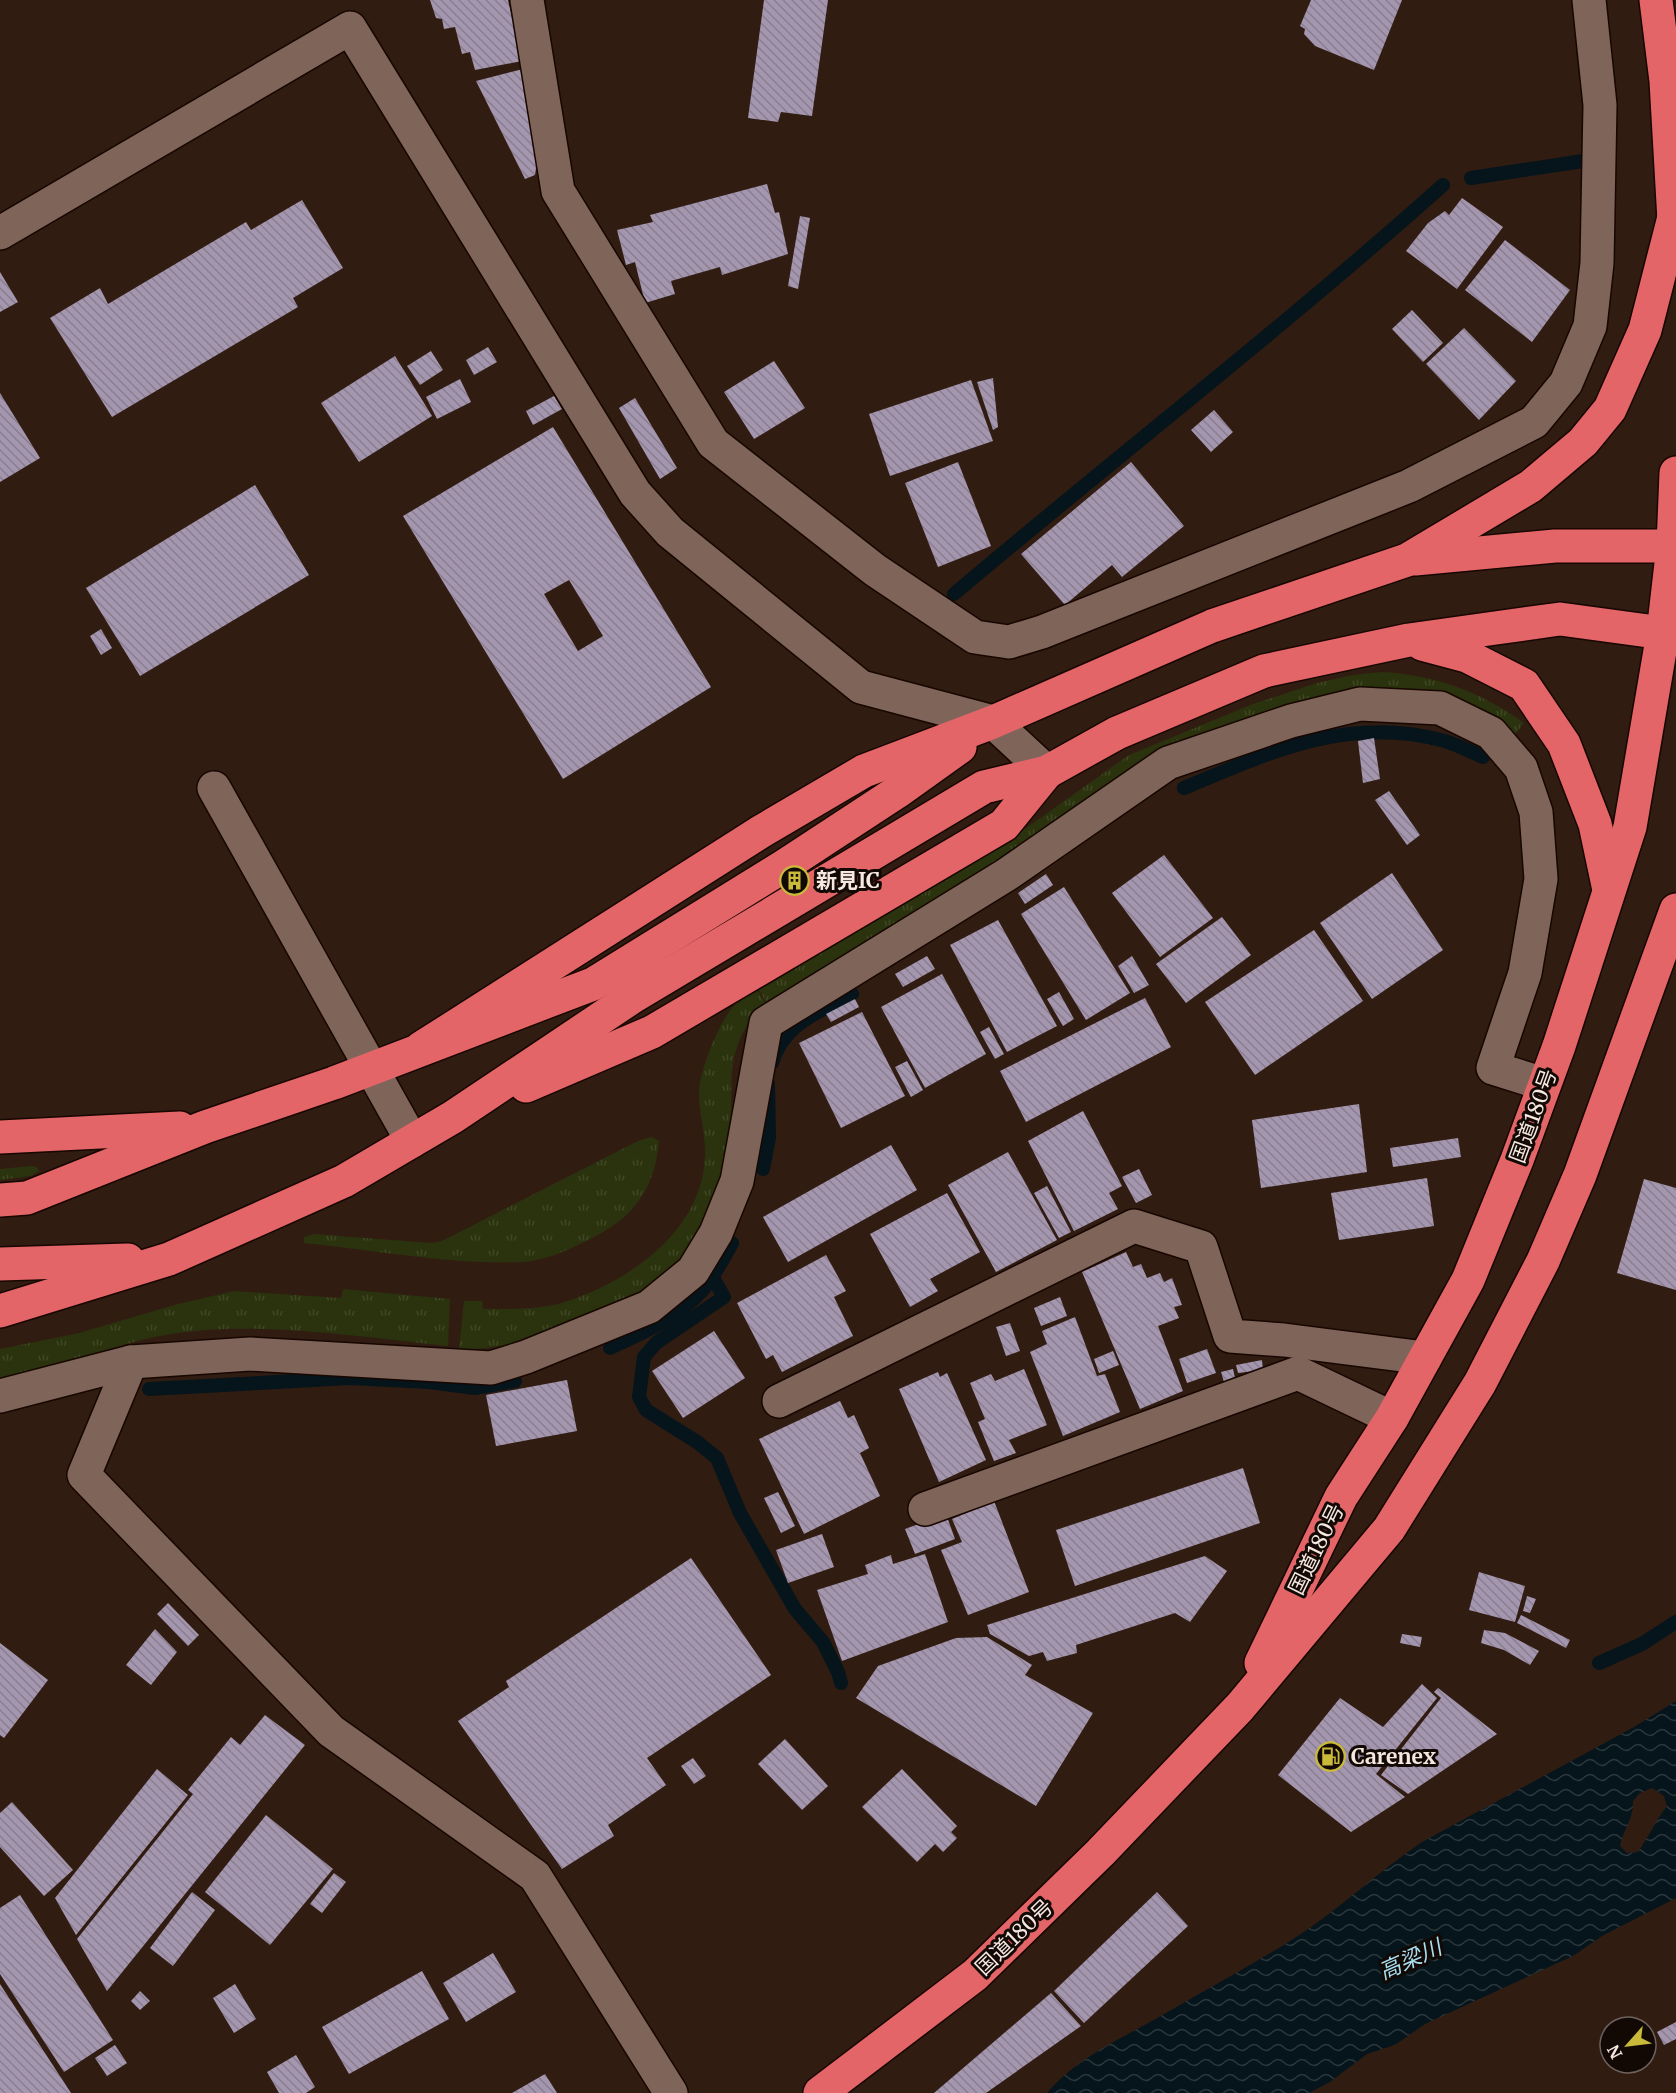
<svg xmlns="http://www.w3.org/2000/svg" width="1676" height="2093" font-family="Merriweather,'Noto Sans JP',serif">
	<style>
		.grass { fill: url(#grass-tufts) }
		.water { fill: url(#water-waves); fill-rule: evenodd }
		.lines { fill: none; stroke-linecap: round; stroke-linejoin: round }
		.stream { stroke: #05151b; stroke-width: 14 }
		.building { fill: url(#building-back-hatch); fill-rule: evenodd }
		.minor-casing { stroke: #180601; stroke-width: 36 }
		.highway-casing { stroke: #180601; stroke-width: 36 }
		.minor { stroke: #7e6459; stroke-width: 33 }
		.highway { stroke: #e36568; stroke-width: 33 }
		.labels { text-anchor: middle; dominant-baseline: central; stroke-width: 6; stroke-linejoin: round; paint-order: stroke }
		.poi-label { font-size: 21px; font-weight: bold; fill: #f6e7e0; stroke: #120905; text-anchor: start }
		.street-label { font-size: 21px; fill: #f6e7e0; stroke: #120905 }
		.water-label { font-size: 22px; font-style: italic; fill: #a7def2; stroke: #120905 }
	</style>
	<defs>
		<pattern id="grass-tufts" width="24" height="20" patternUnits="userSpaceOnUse" patternTransform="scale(1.5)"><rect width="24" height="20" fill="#2a330d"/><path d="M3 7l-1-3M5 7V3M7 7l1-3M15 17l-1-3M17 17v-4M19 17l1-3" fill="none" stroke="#3f4724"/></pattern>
		<pattern id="water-waves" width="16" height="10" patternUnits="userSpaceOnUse" patternTransform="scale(1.5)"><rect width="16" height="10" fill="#05151b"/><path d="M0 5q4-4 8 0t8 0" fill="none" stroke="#2a373c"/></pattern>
		<pattern id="building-back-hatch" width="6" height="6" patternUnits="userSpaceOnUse" patternTransform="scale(1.5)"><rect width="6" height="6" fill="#a496af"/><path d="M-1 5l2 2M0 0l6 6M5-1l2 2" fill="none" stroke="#897e8f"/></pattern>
	</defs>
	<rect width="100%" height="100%" fill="#311c12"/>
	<!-- grass -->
	<g class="grass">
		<path d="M1382 672C1436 675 1481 692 1524 723L1512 738 1431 698 1104 789 905 925 766 1002 759 990 1014 837 1021 845 1015 836 1129 755 1253 704 1317 683 1353 675Z"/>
		<path d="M758 991 765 1003C711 1057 743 1105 725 1167 717 1194 695 1244 676 1264 632 1311 522 1352 459 1349L464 1301H482L483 1309C509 1309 539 1310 565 1302 628 1282 703 1231 705 1156 706 1135 699 1114 699 1093 699 1072 720 1019 735 1005 741 999 751 995 758 991Z"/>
		<path d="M652 1137 659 1141C654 1197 627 1223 578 1245 561 1253 541 1261 522 1262 450 1265 375 1250 304 1243V1237L314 1234 430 1243 442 1241 638 1141Z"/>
		<polygon points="32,1166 37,1167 39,1171 31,1176 0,1180 0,1169"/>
		<path d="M343 1289 450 1299 448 1346C361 1337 257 1320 171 1334 112 1343 57 1371 0 1385V1349L79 1333 178 1304 234 1291 341 1298Z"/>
	</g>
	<!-- water -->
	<path class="water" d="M1676 1701V1898L1602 1936 1573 1956 1425 2024 1395 2045 1367 2054 1330 2082 1309 2093H1047C1075 2060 1114 2042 1152 2021 1198 1994 1245 1969 1290 1941 1338 1911 1376 1873 1422 1842L1634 1727ZM1652 1788 1664 1796 1667 1806C1655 1821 1649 1837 1638 1852L1627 1853 1620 1846C1623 1830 1634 1818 1633 1801L1640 1793Z"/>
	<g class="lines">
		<!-- stream -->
		<g class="stream">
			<polyline points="1471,178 1583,161"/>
			<path d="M954 594C1116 457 1284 327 1443 185"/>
			<path d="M1184 788C1272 751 1349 715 1445 741 1458 745 1471 752 1483 757"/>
			<path d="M772 1063C783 1024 819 1012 852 994"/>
			<polyline points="763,1169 769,1138 768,1084"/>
			<polyline points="712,1276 724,1297 656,1343 644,1357 639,1397 646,1410 697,1442 717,1458 740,1513 795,1609 823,1642 838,1672 841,1683"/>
			<path d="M610 1348C642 1333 677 1318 702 1291 714 1277 723 1259 732 1243"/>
			<polyline points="149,1389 350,1378 429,1382 475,1388 515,1381"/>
			<polyline points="1599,1663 1642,1644 1676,1622"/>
		</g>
	</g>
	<!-- building -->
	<g class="building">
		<polygon points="430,0 508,0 522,61 475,70 470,52 462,54 455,27 444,29 442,19 436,18"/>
		<polygon points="764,0 828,0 812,116 781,112 778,122 748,118"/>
		<polygon points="1311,0 1402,0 1374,70 1315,46 1304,34 1305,29 1300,26"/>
		<polygon points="527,68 540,141 535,175 525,179 476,81"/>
		<polygon points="767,184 775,213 779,212 788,254 722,275 720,267 671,281 675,294 645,303 635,262 626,265 617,230 653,222 650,215"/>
		<polygon points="1462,198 1503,227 1457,289 1406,251 1428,223 1445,211 1449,215"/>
		<polygon points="302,200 343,268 293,298 298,307 112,417 50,318 100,288 108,304 246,222 251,230"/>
		<polygon points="800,216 810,218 798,289 788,286"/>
		<polygon points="1505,240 1570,290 1532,342 1465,290"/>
		<polygon points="0,272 18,302 0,312"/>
		<polygon points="1412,310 1443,343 1423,362 1392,329"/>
		<polygon points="1464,328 1516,381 1479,420 1426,364"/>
		<polygon points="488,347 497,362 474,375 466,360"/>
		<polygon points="431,351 443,370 420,385 407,366"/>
		<polygon points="395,356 432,416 359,462 321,403"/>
		<polygon points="774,361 805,408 754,439 724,392"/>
		<polygon points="993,378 998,427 993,430 977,382"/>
		<polygon points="460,379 471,402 437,419 426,397"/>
		<polygon points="971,380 993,441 890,476 869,414"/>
		<polygon points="0,393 40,458 0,482"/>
		<polygon points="554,396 562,409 533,425 526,411"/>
		<polygon points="635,398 677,468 660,479 619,408"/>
		<polygon points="1214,410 1233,432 1211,452 1191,430"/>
		<path d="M553 427 711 687 563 779 403 516ZM569 580 603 636 578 651 544 594Z"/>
		<polygon points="958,462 991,546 938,567 905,483"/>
		<polygon points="1131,462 1184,526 1122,577 1112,565 1065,605 1021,554"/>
		<polygon points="255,485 309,575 140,676 86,588"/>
		<polygon points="101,629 112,648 101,655 90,636"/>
		<polygon points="1374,738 1380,779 1363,783 1358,741"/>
		<polygon points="1389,791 1420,835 1407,845 1375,800"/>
		<polygon points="1164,855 1213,918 1160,957 1112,893"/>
		<polygon points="1392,873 1443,950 1372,999 1320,923"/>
		<polygon points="1046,874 1053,885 1025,904 1018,893"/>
		<polygon points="1064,887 1130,993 1086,1020 1021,914"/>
		<polygon points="1222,917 1251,955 1186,1003 1156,964"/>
		<polygon points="998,920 1057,1026 1007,1052 950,945"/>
		<polygon points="1314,930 1363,1001 1255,1075 1205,1002"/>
		<polygon points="927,956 935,969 903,987 895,974"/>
		<polygon points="1132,956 1149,985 1134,993 1118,966"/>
		<polygon points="942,974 986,1054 925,1088 881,1007"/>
		<polygon points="1059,992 1074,1019 1063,1026 1047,999"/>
		<polygon points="1145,998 1171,1047 1026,1122 1000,1071"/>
		<polygon points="855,999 859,1007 831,1022 826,1014"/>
		<polygon points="862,1012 905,1096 841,1128 799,1043"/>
		<polygon points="989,1027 1004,1054 995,1059 980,1032"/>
		<polygon points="907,1061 923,1090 911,1097 895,1067"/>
		<polygon points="1359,1104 1367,1172 1261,1188 1252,1120"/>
		<polygon points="1083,1111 1122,1186 1109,1193 1118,1209 1074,1231 1028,1141"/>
		<polygon points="1458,1138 1461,1157 1393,1167 1390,1148"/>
		<polygon points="891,1145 917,1190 788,1262 763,1217"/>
		<polygon points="1008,1152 1057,1240 996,1272 948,1185"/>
		<polygon points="1139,1169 1152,1195 1136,1203 1122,1177"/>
		<polygon points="1427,1178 1434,1226 1339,1240 1331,1193"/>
		<polygon points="1644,1179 1676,1188 1676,1290 1617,1273"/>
		<polygon points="1047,1186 1071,1232 1059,1238 1034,1193"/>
		<polygon points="947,1193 980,1252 930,1279 938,1291 910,1307 870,1234"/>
		<polygon points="1126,1252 1133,1267 1141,1264 1147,1278 1160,1273 1164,1282 1172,1278 1182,1305 1174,1307 1179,1318 1158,1326 1183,1391 1140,1409 1082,1272"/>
		<polygon points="826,1255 846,1291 834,1297 853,1336 782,1372 773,1355 766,1359 737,1303"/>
		<polygon points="1060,1297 1067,1316 1041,1326 1034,1308"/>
		<polygon points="1075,1317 1097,1376 1105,1374 1120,1412 1063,1436 1030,1352 1047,1344 1042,1331"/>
		<polygon points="1010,1323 1020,1351 1006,1356 996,1327"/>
		<polygon points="714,1331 745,1378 683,1418 652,1371"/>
		<polygon points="1207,1349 1216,1373 1187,1383 1179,1359"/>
		<polygon points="1113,1351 1119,1365 1099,1373 1094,1359"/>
		<polygon points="1262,1360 1263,1370 1238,1373 1236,1365"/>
		<polygon points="1024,1369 1047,1425 1009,1440 1016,1453 994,1461 978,1422 985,1419 970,1383 991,1374 995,1381"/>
		<polygon points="1233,1369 1235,1378 1224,1382 1221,1372"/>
		<polygon points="938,1372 940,1377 947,1373 986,1460 939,1482 899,1389"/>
		<polygon points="567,1380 577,1431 496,1446 486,1395"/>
		<polygon points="840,1401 848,1418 854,1415 869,1448 860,1453 880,1496 804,1534 759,1439"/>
		<polygon points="1243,1468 1260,1523 1075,1586 1056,1530"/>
		<polygon points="778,1492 795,1526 781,1533 764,1498"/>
		<polygon points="994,1501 1029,1592 968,1615 941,1550 962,1542 952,1519"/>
		<polygon points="946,1514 955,1539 915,1554 905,1529"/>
		<polygon points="822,1534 834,1567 788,1583 776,1550"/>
		<polygon points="925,1554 948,1622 842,1661 817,1590 868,1574 865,1565 891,1555 893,1564"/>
		<polygon points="1205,1556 1227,1571 1190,1622 1175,1613 1076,1645 1077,1653 1047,1661 1043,1652 1029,1656 990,1634 987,1625"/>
		<polygon points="691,1558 771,1675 647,1758 666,1785 608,1825 614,1836 562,1869 458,1721 509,1687 506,1681"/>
		<polygon points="1479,1572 1525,1586 1515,1622 1469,1610"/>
		<polygon points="1527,1596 1536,1599 1530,1613 1523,1611"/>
		<polygon points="168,1603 199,1635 188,1646 157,1614"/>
		<polygon points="1521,1615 1570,1640 1566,1648 1517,1623"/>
		<polygon points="155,1629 177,1652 151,1685 126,1665"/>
		<polygon points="1484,1630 1505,1633 1539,1651 1530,1665 1504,1650 1481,1643"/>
		<polygon points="1402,1634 1422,1637 1420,1647 1400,1643"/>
		<polygon points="987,1637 1032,1665 1025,1675 1093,1713 1036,1806 856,1698 878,1666 956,1638"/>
		<polygon points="0,1643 48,1680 4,1738 0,1735"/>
		<polygon points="1422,1684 1437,1698 1376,1774 1405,1797 1351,1832 1278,1775 1340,1698 1383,1727"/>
		<polygon points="1438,1688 1497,1734 1408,1794 1381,1775 1441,1698 1434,1692"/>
		<polygon points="265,1715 305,1745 107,1991 77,1939 193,1794 188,1790 231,1737 240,1745"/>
		<polygon points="785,1739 828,1786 802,1810 758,1764"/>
		<polygon points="693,1758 706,1776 694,1784 681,1766"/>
		<polygon points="157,1769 188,1795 76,1935 55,1898"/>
		<polygon points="902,1769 957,1826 951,1832 957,1838 943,1852 935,1844 917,1862 862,1807"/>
		<polygon points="12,1802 73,1870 44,1896 0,1847 0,1813"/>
		<polygon points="266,1815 333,1869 270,1945 205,1892"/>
		<polygon points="334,1873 346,1882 322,1913 310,1904"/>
		<polygon points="192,1892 215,1910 173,1966 150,1948"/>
		<polygon points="1157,1892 1188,1926 1084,2023 1054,1991"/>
		<polygon points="20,1895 113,2040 64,2072 0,1974 0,1908"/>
		<polygon points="493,1953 516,1992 466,2022 443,1983"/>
		<polygon points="422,1971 449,2019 349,2074 322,2027"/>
		<polygon points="0,1984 71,2093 0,2093"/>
		<polygon points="235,1984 256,2019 234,2033 213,1998"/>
		<polygon points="140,1991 150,2001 140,2010 131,2001"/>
		<polygon points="1051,1993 1081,2026 986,2093 934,2093"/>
		<polygon points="1676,2022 1676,2039 1664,2045 1657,2032"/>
		<polygon points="115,2045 127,2063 107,2076 95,2058"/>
		<polygon points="296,2055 315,2087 306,2093 279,2093 267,2072"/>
		<polygon points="545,2074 557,2093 512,2093"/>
	</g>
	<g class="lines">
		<defs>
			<g id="minor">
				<polyline points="527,0 558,191 713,443 875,570 975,637 1009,642 1042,632 1409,486 1534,422 1566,383 1590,326 1597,263 1600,105 1589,0"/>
				<polyline points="0,233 350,28 635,493 670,532 861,687 993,722 1047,772"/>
				<polyline points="214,788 412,1141"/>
				<polyline points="131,1362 84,1475 331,1731 535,1876 671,2093"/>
				<polyline points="0,1396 131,1362 250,1354 491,1368 526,1357 649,1307 693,1271 716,1233 737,1181 766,1023 1006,875 1168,763 1291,721 1360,704 1440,708 1491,733 1521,768 1536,812 1541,879 1525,973 1493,1068 1544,1084"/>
				<polyline points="779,1401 1134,1226 1201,1247 1230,1336 1284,1340 1425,1358"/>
				<polyline points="925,1509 1298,1373 1392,1418"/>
			</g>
			<g id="highway">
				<polyline points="1656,0 1666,81 1675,238"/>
				<polyline points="1415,559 1555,546 1673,546 1676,549"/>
				<polyline points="1422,644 1467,656 1524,685 1564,744 1595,824 1609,890"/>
				<polyline points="421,1048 762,831 864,771 993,722 1212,626 1407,560 1531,486 1583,442 1610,409 1645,330 1674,217"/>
				<polyline points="526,1086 652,1032 1004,825 1047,772"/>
				<polyline points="0,1137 180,1128"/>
				<polyline points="0,1200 27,1198 205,1127 334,1083 593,984 784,866 897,792 960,747"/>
				<polyline points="0,1264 128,1260"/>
				<polyline points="0,1311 169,1259 344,1181 453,1117 634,996 984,787 1047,772 1117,733 1264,671 1409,640 1560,619 1663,633 1676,628"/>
				<polyline points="1261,1663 1341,1497 1392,1418 1468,1280 1517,1160 1559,1046 1630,827 1663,633 1673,546 1676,473"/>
				<polyline points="820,2093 975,1975 1100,1853 1240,1707 1389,1529 1480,1383 1543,1261 1580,1175 1676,910"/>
			</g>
		</defs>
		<!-- minor casing -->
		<use href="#minor" class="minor-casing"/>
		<!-- highway casing -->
		<use href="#highway" class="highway-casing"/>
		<!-- minor -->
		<use href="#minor" class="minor"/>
		<!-- highway -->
		<use href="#highway" class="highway"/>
	</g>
	<!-- icons -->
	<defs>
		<symbol id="building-ring" viewBox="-11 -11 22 22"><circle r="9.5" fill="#120905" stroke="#caba3a" stroke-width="1.5"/><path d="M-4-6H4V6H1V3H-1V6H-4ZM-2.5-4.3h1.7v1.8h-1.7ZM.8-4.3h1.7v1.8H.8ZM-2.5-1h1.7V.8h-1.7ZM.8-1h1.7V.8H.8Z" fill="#caba3a"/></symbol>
		<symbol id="fuel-ring" viewBox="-11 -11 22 22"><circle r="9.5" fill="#120905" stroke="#caba3a" stroke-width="1.5"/><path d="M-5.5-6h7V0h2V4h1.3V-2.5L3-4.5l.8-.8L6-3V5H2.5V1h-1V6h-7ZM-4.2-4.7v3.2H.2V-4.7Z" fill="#caba3a"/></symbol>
	</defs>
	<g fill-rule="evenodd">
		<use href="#building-ring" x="778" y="864" width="33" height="33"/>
		<use href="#fuel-ring" x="1314" y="1740" width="33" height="33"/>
	</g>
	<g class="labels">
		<!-- poi labels -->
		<g class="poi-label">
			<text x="816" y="880">新見IC</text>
			<text x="1351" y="1756">Carenex</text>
		</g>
		<!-- street labels -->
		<g class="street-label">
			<text transform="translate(1533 1116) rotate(-70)">国道180号</text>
			<text transform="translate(1316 1549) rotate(-64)">国道180号</text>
			<text transform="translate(1014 1937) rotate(-44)">国道180号</text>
		</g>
		<!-- water labels -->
		<g class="water-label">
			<text transform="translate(1410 1959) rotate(-24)">高梁川</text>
		</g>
	</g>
	<!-- north arrow -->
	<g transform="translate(1628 2045) rotate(242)"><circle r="28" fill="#120905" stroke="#6d625d" stroke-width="1.5"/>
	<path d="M0-4.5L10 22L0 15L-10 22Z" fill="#caba3a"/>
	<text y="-9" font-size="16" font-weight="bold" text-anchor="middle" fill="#f6e7e0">N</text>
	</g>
</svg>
